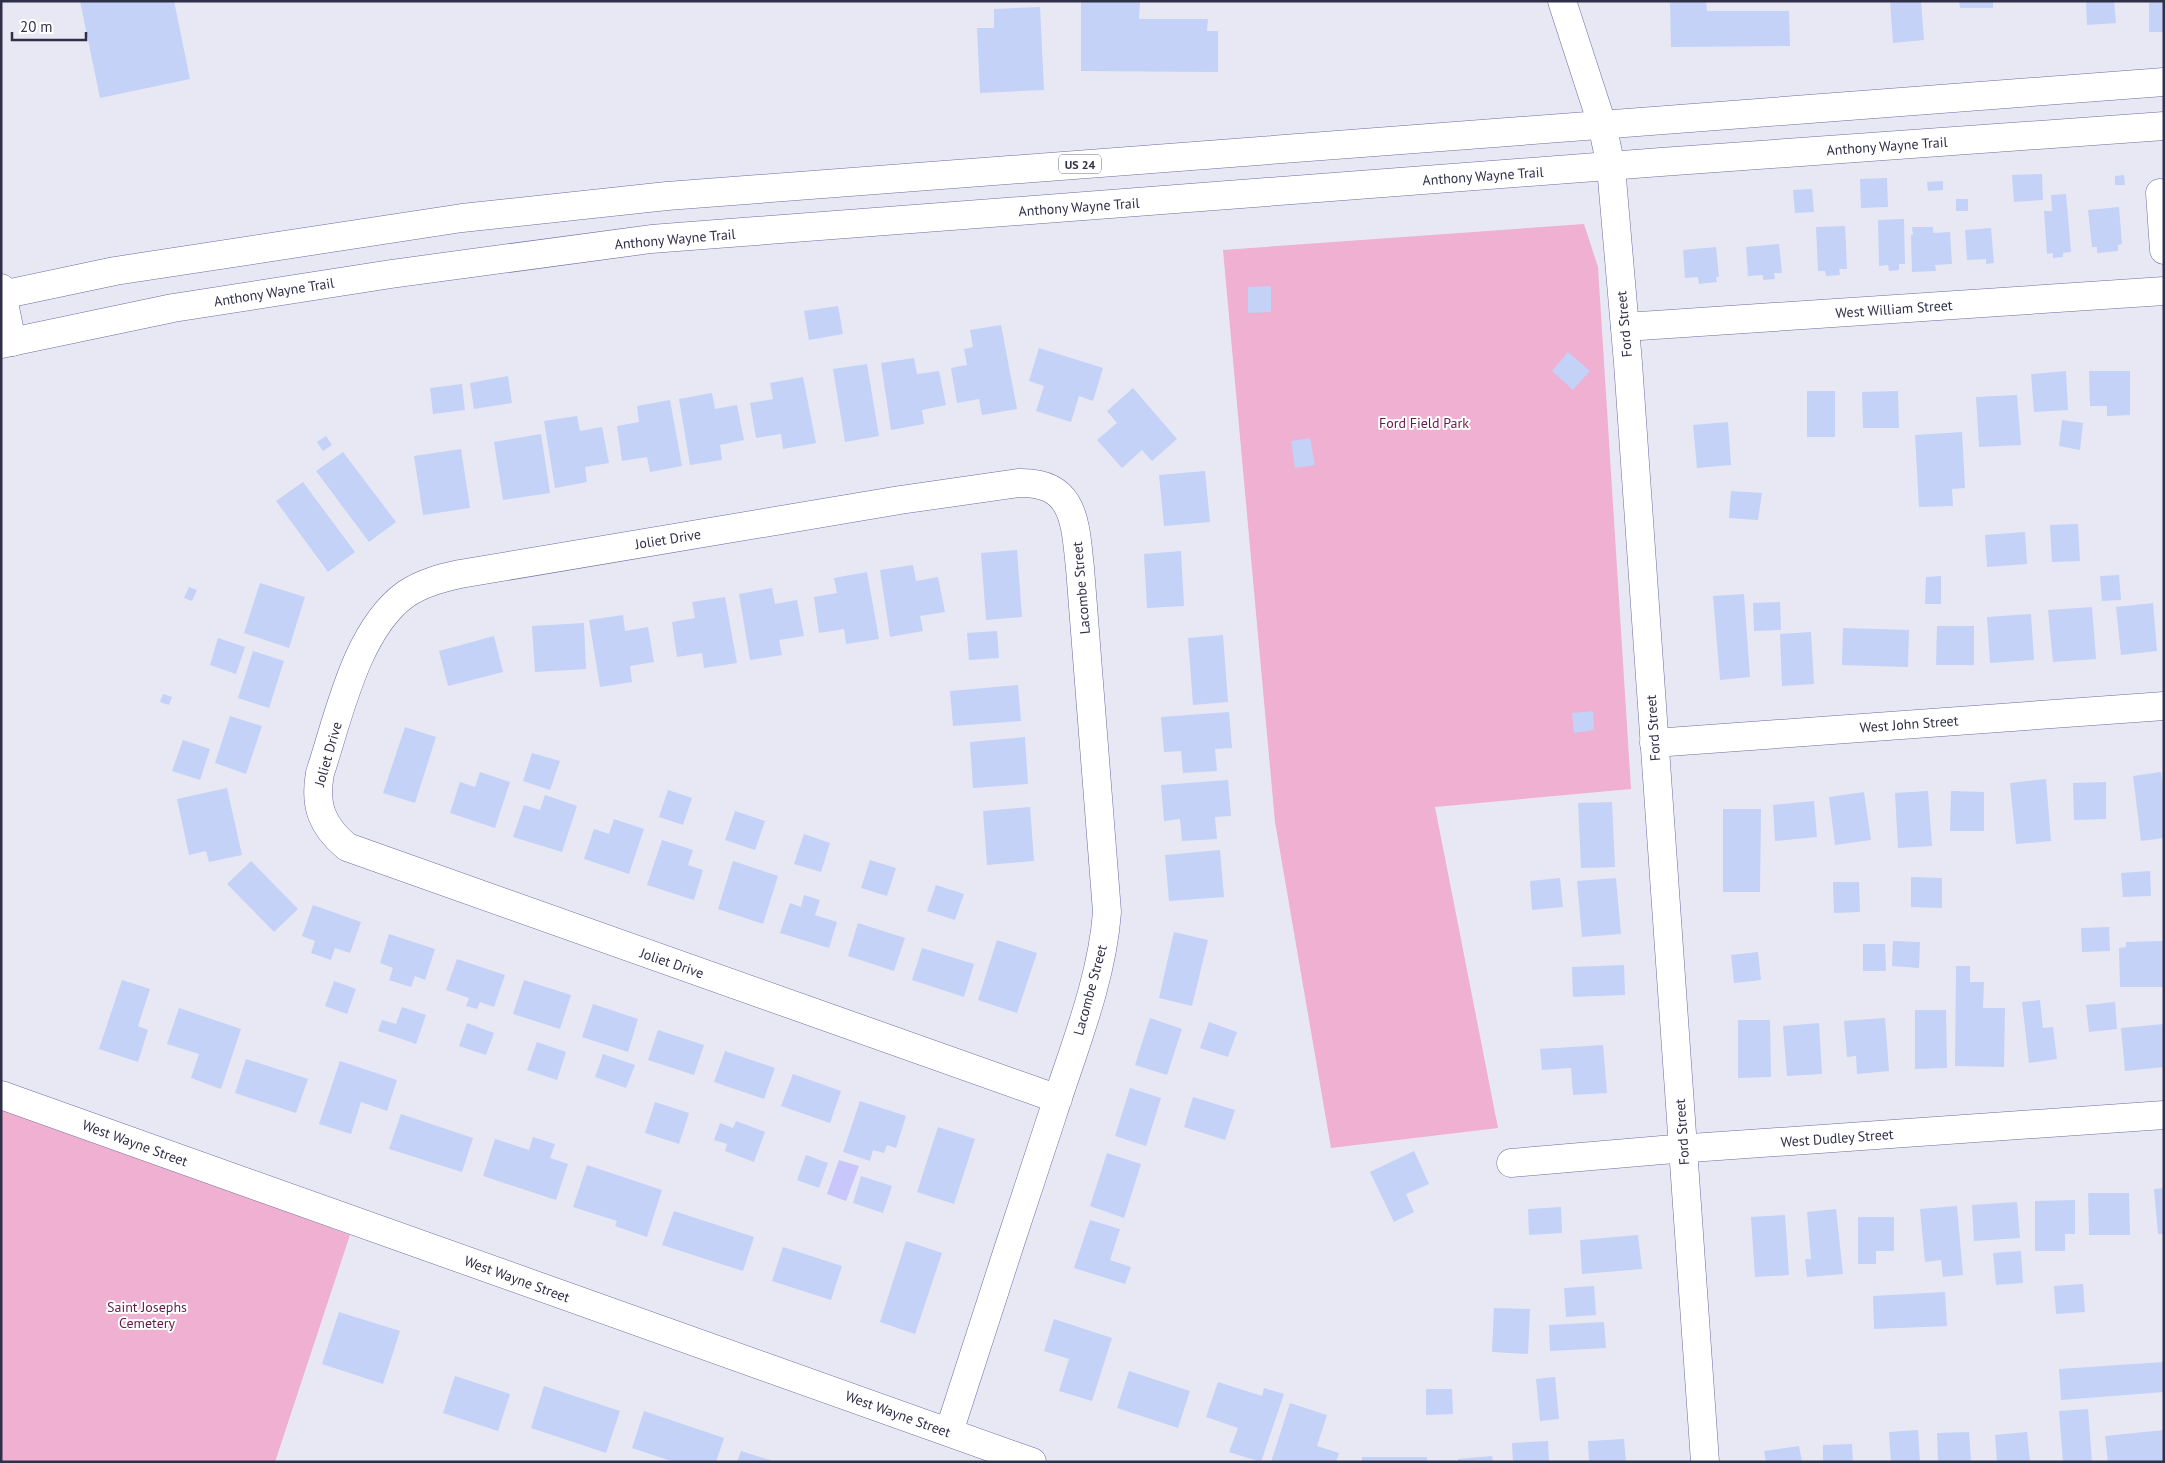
<svg xmlns="http://www.w3.org/2000/svg" width="2165" height="1463" font-family="'PT Sans',sans-serif">
	<style>
		.green { fill: #efb0d1 }
		.water { fill: #c8c6fb }
		.building { fill: #c3d2f6 }
		.lines { fill: none; stroke-linecap: round; stroke-linejoin: round }
		.minor-casing { stroke: #6e6aa3; stroke-width: 29 }
		.major-casing { stroke: #6e6aa3; stroke-width: 29 }
		.highway-casing { stroke: #6e6aa3; stroke-width: 29 }
		.minor { stroke: #fff; stroke-width: 28 }
		.major { stroke: #fff; stroke-width: 28 }
		.highway { stroke: #fff; stroke-width: 28 }
		.labels { text-anchor: middle; dominant-baseline: central; stroke-width: 4; stroke-linejoin: round; paint-order: stroke }
		.shield { fill: #fff; stroke: #6e6d7f; stroke-width: 1 }
		.shield-label { font-size: 12px; font-weight: bold; fill: #302f48 }
		.street-label { font-size: 14px; fill: #302f48; stroke: #fff }
		.park-label { font-size: 14px; fill: #651949; stroke: #fff }
	</style>
	<rect width="100%" height="100%" fill="#e8e8f5"/>
	<!-- green -->
	<g class="green">
		<polygon points="1584,224 1598,267 1631,789 1435,807 1498,1128 1331,1148 1275,822 1223,250"/>
		<polygon points="1,1106 350,1235 275,1462 1,1462"/>
	</g>
	<!-- water -->
	<polygon class="water" points="839,1160 859,1166 846,1201 827,1194"/>
	<!-- building -->
	<g class="building">
		<polygon points="80,1 174,1 190,79 100,98"/>
		<polygon points="1081,1 1140,1 1139,19 1208,19 1207,31 1218,31 1218,72 1081,71"/>
		<polygon points="1670,1 1706,1 1707,11 1789,11 1790,46 1671,47"/>
		<polygon points="1890,1 1921,1 1924,40 1893,43"/>
		<polygon points="1959,1 1993,1 1993,8 1960,8"/>
		<polygon points="2086,1 2114,1 2116,23 2087,25"/>
		<rect x="2149" y="1" width="15" height="31"/>
		<polygon points="1040,7 1044,90 980,93 977,28 994,28 994,9"/>
		<polygon points="2042,174 2043,200 2014,202 2012,175"/>
		<polygon points="2124,175 2125,185 2115,185 2115,176"/>
		<polygon points="1887,178 1888,207 1861,208 1860,179"/>
		<polygon points="1943,181 1943,190 1928,191 1927,182"/>
		<polygon points="1812,189 1814,212 1795,213 1793,190"/>
		<polygon points="2066,194 2071,252 2063,253 2063,257 2053,258 2053,253 2047,254 2044,211 2052,211 2051,195"/>
		<rect x="1956" y="199" width="12" height="12"/>
		<polygon points="2119,207 2122,244 2118,245 2118,251 2097,253 2097,247 2092,247 2088,210"/>
		<polygon points="1904,219 1905,264 1899,264 1899,270 1889,271 1888,265 1879,266 1878,220"/>
		<polygon points="1845,226 1847,269 1839,269 1840,275 1826,276 1825,271 1818,271 1816,227"/>
		<polygon points="1912,227 1933,227 1933,233 1950,232 1952,264 1935,265 1936,271 1912,272 1911,235 1913,235"/>
		<polygon points="1991,228 1994,263 1986,264 1986,259 1967,260 1965,230"/>
		<polygon points="1779,244 1782,273 1774,273 1775,279 1763,280 1763,275 1748,276 1746,247"/>
		<polygon points="1716,247 1719,277 1716,277 1717,282 1699,284 1698,277 1685,278 1683,250"/>
		<polygon points="1271,286 1271,312 1248,313 1248,287"/>
		<polygon points="838,306 843,334 809,340 804,311"/>
		<polygon points="1001,325 1017,409 982,415 979,399 957,403 951,368 967,365 964,349 973,347 970,330"/>
		<polygon points="1039,348 1103,368 1093,401 1079,396 1071,422 1036,411 1044,386 1029,381"/>
		<polygon points="1568,352 1590,371 1573,390 1552,371"/>
		<polygon points="914,358 917,374 939,371 946,405 922,410 924,424 891,430 881,363"/>
		<polygon points="867,364 879,436 845,442 833,369"/>
		<polygon points="2066,371 2068,410 2034,412 2031,374"/>
		<polygon points="2089,371 2130,371 2130,415 2107,416 2107,406 2090,406"/>
		<polygon points="508,376 512,403 474,409 470,383"/>
		<polygon points="803,377 816,443 783,449 781,434 756,438 750,403 773,399 770,383"/>
		<polygon points="462,384 465,410 433,414 430,388"/>
		<polygon points="1133,388 1177,439 1152,461 1142,450 1122,468 1097,440 1117,423 1107,411"/>
		<rect x="1807" y="391" width="28" height="46"/>
		<polygon points="1898,391 1899,428 1863,428 1862,392"/>
		<polygon points="712,393 715,409 737,405 744,440 720,445 722,460 690,465 679,399"/>
		<polygon points="2017,395 2021,445 1979,447 1976,397"/>
		<polygon points="670,400 682,466 650,472 647,457 622,461 617,426 639,422 637,406"/>
		<polygon points="577,416 580,431 602,427 609,463 585,467 587,482 555,488 544,421"/>
		<polygon points="2062,420 2083,423 2080,450 2059,446"/>
		<polygon points="1728,422 1731,465 1697,468 1693,425"/>
		<polygon points="1962,432 1965,488 1952,489 1953,506 1919,507 1915,435"/>
		<polygon points="541,434 550,493 503,500 494,442"/>
		<polygon points="326,436 332,445 323,451 317,442"/>
		<polygon points="1310,438 1315,465 1295,468 1291,441"/>
		<polygon points="461,449 470,508 423,515 414,456"/>
		<polygon points="343,452 396,522 369,542 316,471"/>
		<polygon points="1205,471 1210,522 1164,526 1159,475"/>
		<polygon points="303,482 355,552 328,572 276,501"/>
		<polygon points="1731,491 1762,493 1758,520 1729,518"/>
		<polygon points="2078,524 2080,561 2052,562 2050,525"/>
		<polygon points="2025,532 2027,564 1987,567 1985,535"/>
		<polygon points="1017,550 1022,617 986,620 981,553"/>
		<polygon points="1181,551 1184,606 1147,608 1144,554"/>
		<polygon points="913,565 916,581 938,577 945,612 920,616 923,631 890,637 880,570"/>
		<polygon points="867,572 879,639 846,644 844,629 819,633 814,597 837,593 834,578"/>
		<polygon points="2119,575 2121,600 2102,601 2100,576"/>
		<polygon points="1941,576 1941,604 1925,604 1926,577"/>
		<polygon points="260,583 305,597 289,648 244,633"/>
		<polygon points="189,587 197,590 192,601 184,598"/>
		<polygon points="772,588 775,604 797,600 804,636 779,640 782,655 750,660 739,594"/>
		<polygon points="1744,594 1750,677 1720,680 1713,596"/>
		<polygon points="725,597 737,663 704,668 702,653 677,657 672,622 695,618 692,602"/>
		<polygon points="1780,602 1781,630 1754,631 1753,603"/>
		<polygon points="2153,603 2157,651 2121,655 2116,607"/>
		<polygon points="2092,607 2096,659 2053,662 2048,610"/>
		<polygon points="2031,614 2034,660 1990,663 1987,617"/>
		<polygon points="623,615 625,631 648,627 654,662 630,666 632,682 600,687 589,620"/>
		<polygon points="584,623 586,669 535,672 532,626"/>
		<polygon points="1937,626 1974,626 1974,665 1936,665"/>
		<polygon points="1843,628 1909,630 1908,667 1842,665"/>
		<polygon points="997,631 999,658 969,660 967,633"/>
		<polygon points="1811,632 1814,684 1782,686 1780,634"/>
		<polygon points="1223,635 1228,702 1193,705 1188,638"/>
		<polygon points="494,636 503,672 448,686 439,651"/>
		<polygon points="218,638 245,647 236,674 210,665"/>
		<polygon points="253,651 284,661 269,708 238,698"/>
		<polygon points="1018,685 1021,721 953,726 950,691"/>
		<polygon points="163,694 172,697 169,705 160,702"/>
		<polygon points="1593,711 1594,730 1574,733 1572,713"/>
		<polygon points="1229,712 1232,748 1215,749 1217,771 1183,773 1181,751 1164,752 1161,717"/>
		<polygon points="230,716 262,726 246,774 215,763"/>
		<polygon points="405,727 436,737 415,803 383,793"/>
		<polygon points="1025,737 1028,784 973,788 970,742"/>
		<polygon points="183,740 210,749 200,780 172,771"/>
		<polygon points="532,753 560,761 550,790 523,781"/>
		<polygon points="480,772 510,782 495,828 450,813 460,782 475,787"/>
		<polygon points="2161,772 2164,794 2164,838 2141,841 2133,776"/>
		<polygon points="2046,779 2051,841 2016,844 2010,783"/>
		<polygon points="1228,780 1231,816 1215,817 1217,839 1182,841 1180,819 1164,821 1161,785"/>
		<polygon points="2106,782 2106,819 2074,820 2073,783"/>
		<polygon points="227,788 242,855 209,862 206,851 189,855 177,799"/>
		<polygon points="668,790 692,798 683,825 659,817"/>
		<polygon points="1928,791 1932,846 1898,848 1895,793"/>
		<polygon points="1951,791 1984,792 1984,831 1950,831"/>
		<polygon points="1864,792 1871,840 1835,845 1829,797"/>
		<polygon points="545,795 577,806 562,852 513,837 524,805 540,810"/>
		<polygon points="1814,801 1817,837 1775,841 1773,805"/>
		<polygon points="1612,802 1615,867 1581,868 1578,803"/>
		<polygon points="1030,807 1034,861 987,865 983,811"/>
		<polygon points="1723,809 1761,809 1760,892 1723,892"/>
		<polygon points="735,811 765,821 755,850 725,840"/>
		<polygon points="614,819 644,829 629,874 584,859 594,829 609,834"/>
		<polygon points="804,834 830,843 821,872 794,864"/>
		<polygon points="662,840 693,850 688,865 703,870 694,900 647,885"/>
		<polygon points="1220,850 1224,897 1169,901 1165,855"/>
		<polygon points="870,860 896,868 887,896 861,888"/>
		<polygon points="251,861 298,909 274,932 227,884"/>
		<polygon points="733,861 778,876 763,924 718,909"/>
		<polygon points="2150,871 2151,896 2123,897 2121,873"/>
		<polygon points="1911,877 1942,878 1942,908 1911,907"/>
		<polygon points="1560,878 1563,907 1532,910 1530,881"/>
		<polygon points="1616,878 1621,934 1582,937 1577,881"/>
		<polygon points="1833,882 1859,882 1860,912 1834,913"/>
		<polygon points="936,885 964,894 955,920 927,911"/>
		<polygon points="804,895 820,900 815,915 837,922 829,948 780,933 790,903 801,907"/>
		<polygon points="313,905 361,922 350,953 335,948 331,960 311,953 315,941 302,936"/>
		<polygon points="858,923 905,938 894,971 848,956"/>
		<polygon points="2109,927 2110,951 2082,952 2081,928"/>
		<polygon points="1174,932 1208,940 1192,1006 1159,998"/>
		<polygon points="389,934 435,949 425,980 415,976 411,987 389,980 393,968 380,963"/>
		<polygon points="997,940 1037,953 1017,1013 978,1000"/>
		<polygon points="1893,941 1920,942 1919,968 1892,966"/>
		<polygon points="2164,941 2164,987 2120,987 2119,948 2126,947 2126,942"/>
		<polygon points="1863,944 1885,944 1886,971 1863,971"/>
		<polygon points="922,948 974,964 964,997 912,980"/>
		<polygon points="1758,952 1761,980 1734,983 1731,955"/>
		<polygon points="457,959 505,975 494,1007 480,1002 477,1009 466,1006 469,998 446,990"/>
		<polygon points="1624,965 1625,995 1573,997 1572,967"/>
		<polygon points="1956,966 1970,966 1970,982 1984,982 1983,1008 2005,1008 2004,1067 1955,1066"/>
		<polygon points="122,980 150,989 138,1026 148,1030 138,1062 99,1049"/>
		<polygon points="524,980 571,995 560,1029 513,1014"/>
		<polygon points="334,981 356,989 347,1014 325,1006"/>
		<polygon points="2040,1000 2043,1028 2053,1027 2057,1059 2029,1063 2022,1002"/>
		<polygon points="2115,1002 2117,1029 2089,1032 2086,1005"/>
		<polygon points="593,1004 638,1019 628,1052 582,1037"/>
		<polygon points="402,1007 426,1015 416,1044 378,1031 382,1020 396,1024"/>
		<polygon points="179,1008 241,1029 221,1089 191,1078 199,1054 167,1044"/>
		<polygon points="1915,1010 1946,1010 1947,1068 1915,1069"/>
		<polygon points="1150,1018 1182,1029 1167,1075 1135,1065"/>
		<polygon points="1885,1018 1889,1071 1857,1074 1856,1056 1847,1057 1844,1021"/>
		<polygon points="1738,1020 1770,1020 1771,1077 1738,1078"/>
		<polygon points="1209,1022 1237,1032 1228,1057 1200,1048"/>
		<polygon points="467,1023 494,1033 486,1055 459,1046"/>
		<polygon points="1819,1023 1822,1074 1787,1076 1783,1026"/>
		<polygon points="2164,1024 2164,1067 2125,1071 2121,1028"/>
		<polygon points="658,1030 704,1045 694,1075 648,1060"/>
		<polygon points="537,1042 566,1052 557,1080 527,1070"/>
		<polygon points="1603,1045 1607,1093 1573,1095 1571,1068 1542,1070 1540,1049"/>
		<polygon points="725,1051 775,1068 764,1099 714,1082"/>
		<polygon points="603,1054 635,1065 626,1088 595,1077"/>
		<polygon points="246,1059 308,1079 296,1113 235,1093"/>
		<polygon points="340,1061 397,1080 387,1111 361,1102 351,1134 319,1124"/>
		<polygon points="793,1074 841,1091 830,1123 781,1106"/>
		<polygon points="1130,1088 1161,1098 1146,1146 1115,1136"/>
		<polygon points="1193,1097 1235,1110 1225,1140 1184,1127"/>
		<polygon points="860,1101 906,1116 896,1148 887,1145 884,1153 873,1150 870,1161 843,1152"/>
		<polygon points="655,1102 689,1113 679,1144 645,1133"/>
		<polygon points="401,1114 473,1138 462,1172 389,1149"/>
		<polygon points="736,1121 765,1132 754,1162 725,1151 727,1144 714,1140 720,1123 733,1128"/>
		<polygon points="938,1127 975,1139 954,1204 917,1192"/>
		<polygon points="533,1137 555,1144 550,1158 568,1164 556,1200 483,1176 495,1139 529,1150"/>
		<polygon points="1414,1151 1429,1184 1406,1194 1414,1212 1394,1222 1370,1172"/>
		<polygon points="1107,1153 1141,1164 1124,1218 1090,1206"/>
		<polygon points="806,1155 828,1163 819,1188 797,1180"/>
		<polygon points="587,1165 662,1190 647,1237 615,1226 617,1221 573,1207"/>
		<polygon points="861,1176 892,1186 883,1213 853,1203"/>
		<polygon points="2164,1188 2164,1234 2158,1234 2154,1189"/>
		<polygon points="2088,1193 2129,1193 2130,1235 2089,1235"/>
		<polygon points="2075,1200 2075,1234 2065,1234 2065,1251 2035,1251 2035,1201"/>
		<polygon points="2017,1202 2020,1238 1974,1241 1972,1205"/>
		<polygon points="1957,1206 1963,1275 1943,1277 1941,1260 1925,1262 1920,1209"/>
		<polygon points="1561,1207 1562,1233 1529,1235 1528,1209"/>
		<polygon points="1836,1209 1843,1274 1807,1277 1805,1259 1811,1259 1807,1212"/>
		<polygon points="674,1211 754,1237 743,1271 662,1245"/>
		<polygon points="1785,1215 1789,1275 1755,1277 1751,1217"/>
		<polygon points="1858,1217 1894,1217 1894,1251 1876,1251 1876,1264 1858,1264"/>
		<polygon points="1090,1220 1120,1229 1110,1260 1131,1267 1125,1284 1074,1268"/>
		<polygon points="1638,1235 1642,1269 1582,1274 1580,1240"/>
		<polygon points="906,1241 942,1253 915,1334 880,1322"/>
		<polygon points="783,1247 842,1266 831,1300 772,1281"/>
		<polygon points="2021,1251 2023,1283 1996,1285 1993,1253"/>
		<polygon points="2083,1284 2085,1312 2056,1314 2054,1286"/>
		<polygon points="1594,1286 1596,1315 1566,1317 1564,1288"/>
		<polygon points="1945,1292 1947,1326 1874,1329 1873,1296"/>
		<polygon points="1494,1308 1530,1309 1528,1354 1492,1352"/>
		<polygon points="339,1312 400,1331 383,1384 322,1364"/>
		<polygon points="1054,1319 1112,1338 1092,1401 1059,1391 1069,1359 1044,1351"/>
		<polygon points="1604,1322 1606,1348 1550,1351 1549,1325"/>
		<polygon points="2164,1362 2164,1392 2061,1400 2059,1369"/>
		<polygon points="1129,1371 1190,1391 1178,1428 1117,1408"/>
		<polygon points="455,1376 510,1394 498,1431 443,1413"/>
		<polygon points="1555,1377 1559,1419 1540,1421 1536,1379"/>
		<polygon points="1218,1382 1262,1396 1264,1388 1284,1394 1261,1462 1229,1452 1238,1428 1206,1417"/>
		<polygon points="544,1386 620,1411 606,1453 531,1428"/>
		<polygon points="1426,1389 1452,1389 1453,1414 1426,1415"/>
		<polygon points="1290,1403 1327,1415 1317,1446 1339,1453 1336,1462 1271,1462"/>
		<polygon points="2088,1409 2092,1462 2063,1462 2059,1411"/>
		<polygon points="644,1411 724,1438 716,1462 674,1462 632,1448"/>
		<polygon points="1918,1430 1920,1462 1891,1462 1889,1432"/>
		<polygon points="2164,1430 2164,1461 2108,1462 2105,1436"/>
		<polygon points="1969,1432 1971,1462 1938,1462 1937,1433"/>
		<polygon points="2027,1432 2030,1462 1997,1462 1995,1435"/>
		<polygon points="1624,1439 1626,1462 1589,1462 1588,1441"/>
		<polygon points="1548,1441 1549,1462 1513,1462 1512,1443"/>
		<polygon points="1852,1444 1853,1462 1823,1462 1823,1445"/>
		<polygon points="1799,1446 1802,1462 1766,1462 1764,1451"/>
		<polygon points="741,1451 773,1461 773,1462 737,1462"/>
		<polygon points="1492,1456 1493,1462 1458,1462 1458,1459"/>
		<rect x="1362" y="1457" width="65" height="5"/>
	</g>
	<g class="lines">
		<defs>
			<g id="minor">
				<polyline points="1611,167 1628,363 1705,1462"/>
				<polyline points="2160,193 2164,250"/>
				<polyline points="1,288 12,342"/>
				<polyline points="1625,327 2164,291"/>
				<polyline points="1654,743 2164,706"/>
				<polyline points="1,1095 1032,1462"/>
				<polyline points="1511,1163 1662,1150 2164,1115"/>
				<path d="M949 1432C983 1327 1017 1221 1052 1116 1073 1050 1102 981 1107 912L1080 568C1075 524 1076 481 1018 483L900 500 460 574C441 578 422 583 406 594 356 630 339 716 320 773 314 806 322 826 347 847L1058 1099"/>
			</g>
			<polyline id="major" points="1562,1 1602,124 1611,167"/>
			<g id="highway">
				<polyline points="1,295 115,271 462,218 667,196 2164,82"/>
				<polyline points="1,344 173,308 391,274 651,239 1661,162 2164,126"/>
			</g>
		</defs>
		<!-- minor casing -->
		<use href="#minor" class="minor-casing"/>
		<!-- major casing -->
		<use href="#major" class="major-casing"/>
		<!-- highway casing -->
		<use href="#highway" class="highway-casing"/>
		<!-- minor -->
		<use href="#minor" class="minor"/>
		<!-- major -->
		<use href="#major" class="major"/>
		<!-- highway -->
		<use href="#highway" class="highway"/>
	</g>
	<g class="labels">
		<!-- shield labels -->
		<rect class="shield" x="1059" y="154.5" width="42" height="19" rx="4"/>
		<g class="shield-label">
			<text x="1080" y="164">US 24</text>
		</g>
		<!-- street labels -->
		<g class="street-label">
			<text transform="translate(1887 146) rotate(-4)">Anthony Wayne Trail</text>
			<text transform="translate(1483 176) rotate(-4)">Anthony Wayne Trail</text>
			<text transform="translate(1079 207) rotate(-4)">Anthony Wayne Trail</text>
			<text transform="translate(675 239) rotate(-5)">Anthony Wayne Trail</text>
			<text transform="translate(274 292) rotate(-9)">Anthony Wayne Trail</text>
			<text transform="translate(1894 309) rotate(-4)">West William Street</text>
			<text transform="translate(1624 324) rotate(-95)">Ford Street</text>
			<text transform="translate(668 539) rotate(-9)">Joliet Drive</text>
			<text transform="translate(1081 588) rotate(-95)">Lacombe Street</text>
			<text transform="translate(1909 724) rotate(-4)">West John Street</text>
			<text transform="translate(1653 728) rotate(-94)">Ford Street</text>
			<text transform="translate(328 754) rotate(-74)">Joliet Drive</text>
			<text transform="translate(672 963) rotate(19)">Joliet Drive</text>
			<text transform="translate(1090 990) rotate(-75)">Lacombe Street</text>
			<text transform="translate(1682 1132) rotate(-94)">Ford Street</text>
			<text transform="translate(1837 1138) rotate(-4)">West Dudley Street</text>
			<text transform="translate(135 1143) rotate(20)">West Wayne Street</text>
			<text transform="translate(517 1279) rotate(20)">West Wayne Street</text>
			<text transform="translate(898 1414) rotate(20)">West Wayne Street</text>
		</g>
		<!-- park labels -->
		<g class="park-label">
			<text x="1424" y="423">Ford Field Park</text>
			<text x="147" y="1307">Saint Josephs<tspan x="147" dy="16">Cemetery</tspan></text>
		</g>
	</g>
	<!-- border -->
	<rect width="2165" height="1463" fill="none" stroke="#302f48" stroke-width="5"/>
	<!-- scale -->
	<path d="M12 32v8h74v-8" fill="none" stroke="#302f48" stroke-width="2.5"/>
	<text x="20" y="32" font-size="15" fill="#302f48" stroke="#ffffff" stroke-width="4" paint-order="stroke">20 m</text>
</svg>
